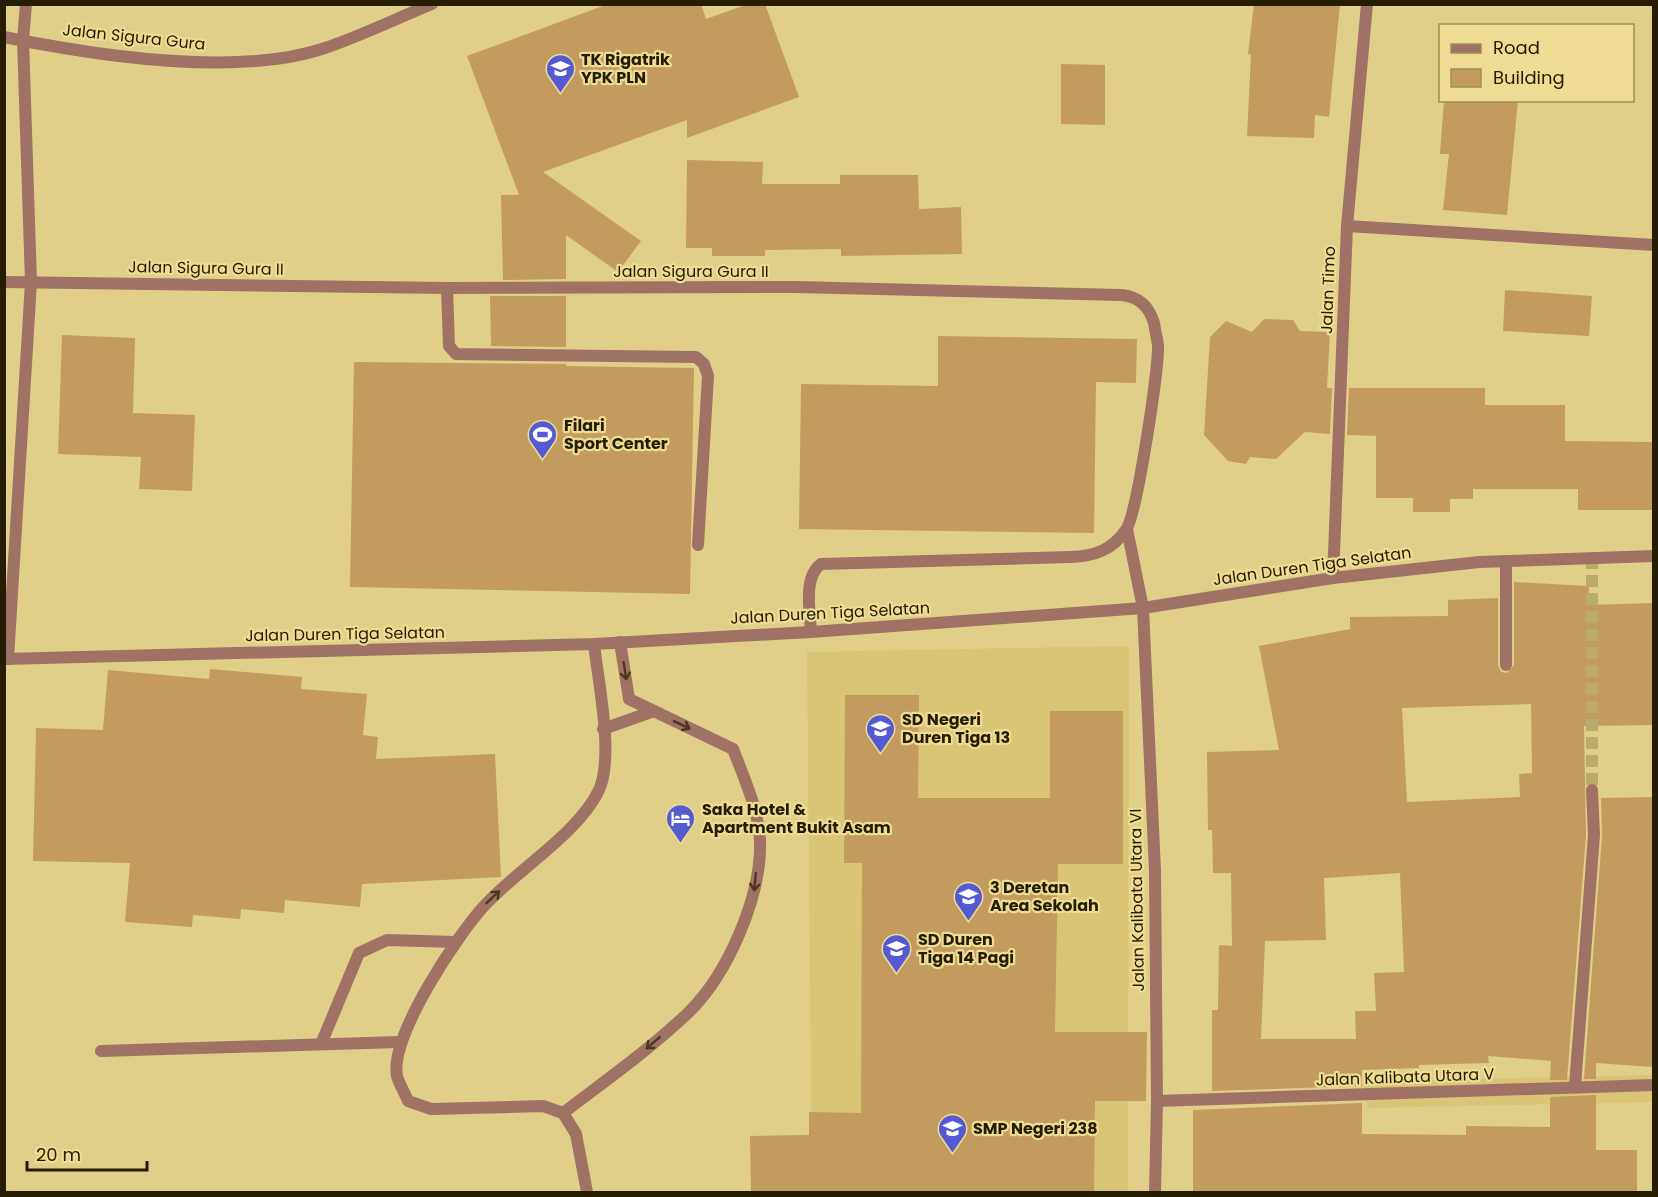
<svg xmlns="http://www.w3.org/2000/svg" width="1658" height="1197" font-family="Poppins,sans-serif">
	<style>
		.built { fill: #d9c576 }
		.building { fill: #c49b5f; fill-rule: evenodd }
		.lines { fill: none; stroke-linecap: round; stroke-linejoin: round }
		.minor-tunnel { stroke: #baab6d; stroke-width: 12; stroke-dasharray: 12 6; stroke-linecap: butt }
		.service { stroke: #a07266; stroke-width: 12 }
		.minor { stroke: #a07266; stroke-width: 12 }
		.tertiary { stroke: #a07266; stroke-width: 12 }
		.oneway { stroke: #49371f }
		.labels { text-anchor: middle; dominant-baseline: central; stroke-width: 4.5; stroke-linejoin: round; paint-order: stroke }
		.street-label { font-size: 16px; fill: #241d01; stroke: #eedc95 }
		.poi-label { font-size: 16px; font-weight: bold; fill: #241d01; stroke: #eedc95; text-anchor: start }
	</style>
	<rect width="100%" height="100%" fill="#e0cf88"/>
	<!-- built -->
	<g class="built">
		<polygon points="1129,646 1128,1192 812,1192 807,652"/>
		<polygon points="1653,1075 1653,1102 1368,1108 1363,1081"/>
	</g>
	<!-- building -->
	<g class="building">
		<polygon points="608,4 701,4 706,19 748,4 765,4 799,97 687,138 687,120 543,172 641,241 618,272 566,235 566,279 503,280 501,195 519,195 467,56"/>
		<polygon points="1254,4 1340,4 1329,117 1315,115 1314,138 1247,136 1251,55 1248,54"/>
		<polygon points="1061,64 1105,65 1105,125 1061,124"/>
		<polygon points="1444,100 1518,100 1507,215 1443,210 1449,154 1440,154"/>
		<polygon points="687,160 763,162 762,184 840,184 840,175 918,175 919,209 961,207 962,254 841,256 841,249 765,250 765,256 712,256 712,248 686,248"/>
		<polygon points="1505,290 1592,296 1589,336 1503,331"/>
		<polygon points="490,296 566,296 566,347 491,346"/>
		<polygon points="1264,319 1293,320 1300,331 1330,332 1327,388 1332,388 1330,434 1305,432 1276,459 1250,457 1246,464 1228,461 1204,435 1210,337 1226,321 1252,332"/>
		<polygon points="62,335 135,338 133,413 195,415 192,491 139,489 141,457 58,454"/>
		<polygon points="938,336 1137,339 1136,383 1096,382 1094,533 799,529 801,384 938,386"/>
		<polygon points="354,362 566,364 566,366 694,368 690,594 350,587"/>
		<polygon points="1349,388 1485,388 1485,405 1565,405 1565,441 1653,442 1653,510 1578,510 1578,489 1473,489 1473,499 1450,499 1450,512 1413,512 1413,498 1376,498 1376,436 1347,435"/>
		<path d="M1514 582 1589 586 1588 605 1653 603V725L1584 726 1586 835 1567 1080H1550L1551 1061 1488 1056 1489 1063 1419 1065V1068L1362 1070V1086L1212 1091V1010H1218L1219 945 1232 946 1231 873H1213L1212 830H1208L1207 752 1279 750 1259 646 1350 629V617L1448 616V600L1498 598V665L1501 672 1507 673 1514 665ZM1531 704 1532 773 1519 774 1520 797 1407 802 1402 708ZM1400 873 1404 972 1374 973 1376 1011H1355L1356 1039H1261L1265 941 1326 940 1324 878Z"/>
		<polygon points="210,669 302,677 301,689 367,694 363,735 378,737 376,759 495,754 501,877 362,884 360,907 285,900 284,913 241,909 240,919 193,915 192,927 125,922 130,863 33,861 36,728 103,730 108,670 209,679"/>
		<polygon points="845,695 919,695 918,798 1050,798 1050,711 1123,711 1123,864 1058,864 1055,1032 1147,1032 1146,1101 1095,1101 1094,1192 751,1192 750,1136 809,1135 809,1112 861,1113 862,863 844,863"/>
		<polygon points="1653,797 1653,1067 1596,1063 1596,1079 1584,1079 1602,835 1601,798"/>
		<polygon points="1596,1095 1596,1150 1637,1150 1637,1192 1193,1192 1193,1110 1362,1103 1362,1134 1466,1135 1466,1126 1550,1127 1550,1097"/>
	</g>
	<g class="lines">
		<!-- minor-tunnel -->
		<polyline class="minor-tunnel" points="1592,557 1592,790"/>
		<!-- service -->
		<polyline class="service" points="447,288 449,346 456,354 696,357 704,364 708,376 698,545"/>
		<!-- minor -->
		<g class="minor">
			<path d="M4 37C93 55 235 77 322 49 359 37 395 19 432 4"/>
			<polyline points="1347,226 1654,245"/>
			<path d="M4 282 447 288 797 287 1122 295C1139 297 1149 306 1154 323 1155 330 1157 338 1158 345 1159 368 1137 514 1126 530 1112 550 1095 556 1071 557L821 564C803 577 810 611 811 632"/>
			<polyline points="1127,529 1143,608 1155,871 1157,1101 1155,1192"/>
			<polyline points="1506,561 1506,665"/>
			<polyline points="1333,578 1347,226 1367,4"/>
			<polyline points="603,729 654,711"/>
			<polyline points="321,1044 359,953 387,940 455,942"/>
			<polyline points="101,1051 399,1042"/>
			<polyline points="1575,1086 1594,835 1592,790"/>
			<polyline points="1157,1101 1654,1085"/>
			<path d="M563 1113C605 1081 649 1050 688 1013 728 974 762 896 760 840 758 808 744 778 733 749L629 699 620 642"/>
			<path d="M587 1192 576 1134 563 1113 543 1106 431 1109 408 1101C405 1093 399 1084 397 1076 389 1037 458 934 485 905 517 870 577 834 598 792 615 760 598 681 594 644"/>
		</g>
		<!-- tertiary -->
		<g class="tertiary">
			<polyline points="4,659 594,644 811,632 1143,608 1333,578 1479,562 1654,556"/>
			<polyline points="8,659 31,282 23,40 26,4"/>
		</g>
	</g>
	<!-- one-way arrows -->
	<defs><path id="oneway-shaft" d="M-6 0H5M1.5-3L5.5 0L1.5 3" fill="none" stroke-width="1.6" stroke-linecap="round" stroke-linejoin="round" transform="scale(1.5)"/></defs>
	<g class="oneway">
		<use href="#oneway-shaft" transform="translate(625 671) rotate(81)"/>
		<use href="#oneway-shaft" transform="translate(682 725) rotate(25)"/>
		<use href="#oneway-shaft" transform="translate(755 882) rotate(96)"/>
		<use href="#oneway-shaft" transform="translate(493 897) rotate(-43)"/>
		<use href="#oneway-shaft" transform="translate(653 1043) rotate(139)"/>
	</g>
	<!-- icons -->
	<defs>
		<symbol id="school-pin" viewBox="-11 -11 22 30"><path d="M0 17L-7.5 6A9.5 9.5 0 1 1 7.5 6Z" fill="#545bd2" stroke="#eedc95"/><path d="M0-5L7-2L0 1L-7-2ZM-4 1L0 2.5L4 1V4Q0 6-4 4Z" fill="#fff"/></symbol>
		<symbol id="stadium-pin" viewBox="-11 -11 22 30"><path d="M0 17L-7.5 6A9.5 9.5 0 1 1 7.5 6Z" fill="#545bd2" stroke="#eedc95"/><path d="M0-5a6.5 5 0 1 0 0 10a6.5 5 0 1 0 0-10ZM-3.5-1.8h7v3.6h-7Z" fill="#fff"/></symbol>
		<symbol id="hotel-pin" viewBox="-11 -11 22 30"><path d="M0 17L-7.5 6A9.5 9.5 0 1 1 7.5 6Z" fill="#545bd2" stroke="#eedc95"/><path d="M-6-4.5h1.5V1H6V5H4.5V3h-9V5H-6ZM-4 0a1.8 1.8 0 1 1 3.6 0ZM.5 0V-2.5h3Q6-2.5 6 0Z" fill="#fff"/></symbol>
	</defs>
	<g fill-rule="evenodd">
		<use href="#school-pin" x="544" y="52" width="33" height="45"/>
		<use href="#stadium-pin" x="526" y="418" width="33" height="45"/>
		<use href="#school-pin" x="864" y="712" width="33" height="45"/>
		<use href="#hotel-pin" x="664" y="802" width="33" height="45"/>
		<use href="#school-pin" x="952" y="880" width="33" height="45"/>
		<use href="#school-pin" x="880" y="932" width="33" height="45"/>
		<use href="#school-pin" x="936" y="1112" width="33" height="45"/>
	</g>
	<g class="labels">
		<!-- street labels -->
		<g class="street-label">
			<text transform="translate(134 37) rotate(6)">Jalan Sigura Gura</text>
			<text transform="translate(206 268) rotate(1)">Jalan Sigura Gura II</text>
			<text x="691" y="271">Jalan Sigura Gura II</text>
			<text transform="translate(1328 290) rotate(-88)">Jalan Timo</text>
			<text transform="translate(1312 566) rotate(-8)">Jalan Duren Tiga Selatan</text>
			<text transform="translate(830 613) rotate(-3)">Jalan Duren Tiga Selatan</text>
			<text transform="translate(345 634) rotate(-1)">Jalan Duren Tiga Selatan</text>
			<text transform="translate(1137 900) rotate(-91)">Jalan Kalibata Utara VI</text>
			<text transform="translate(1405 1077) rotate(-2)">Jalan Kalibata Utara V</text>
		</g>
		<!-- poi labels -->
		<g class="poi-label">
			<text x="581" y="59">TK Rigatrik<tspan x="581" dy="18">YPK PLN</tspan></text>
			<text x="564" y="425">Filari<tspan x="564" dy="18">Sport Center</tspan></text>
			<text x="902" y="719">SD Negeri<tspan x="902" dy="18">Duren Tiga 13</tspan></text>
			<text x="702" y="809">Saka Hotel &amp;<tspan x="702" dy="18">Apartment Bukit Asam</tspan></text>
			<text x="990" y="887">3 Deretan<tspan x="990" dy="18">Area Sekolah</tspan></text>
			<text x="918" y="939">SD Duren<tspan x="918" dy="18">Tiga 14 Pagi</tspan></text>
			<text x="973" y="1128">SMP Negeri 238</text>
		</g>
	</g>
	<!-- border -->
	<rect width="1658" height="1197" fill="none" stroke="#241d01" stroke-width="12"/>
	<!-- legend -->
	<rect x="1439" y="24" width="195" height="78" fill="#eedc95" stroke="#9d905a" stroke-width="1.5"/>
	<rect x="1451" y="44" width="30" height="9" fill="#a07266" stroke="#9d905a" stroke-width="1.5"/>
	<text x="1493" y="54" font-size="18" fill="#241d01">Road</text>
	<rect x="1451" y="69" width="30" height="18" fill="#c49b5f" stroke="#9d905a" stroke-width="1.5"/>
	<text x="1493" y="84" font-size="18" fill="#241d01">Building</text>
	<!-- scale -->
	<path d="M27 1161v9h120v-9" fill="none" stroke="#241d01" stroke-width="3"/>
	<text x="36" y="1161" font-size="18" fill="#241d01" stroke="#eedc95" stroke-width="4.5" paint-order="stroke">20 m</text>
</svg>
